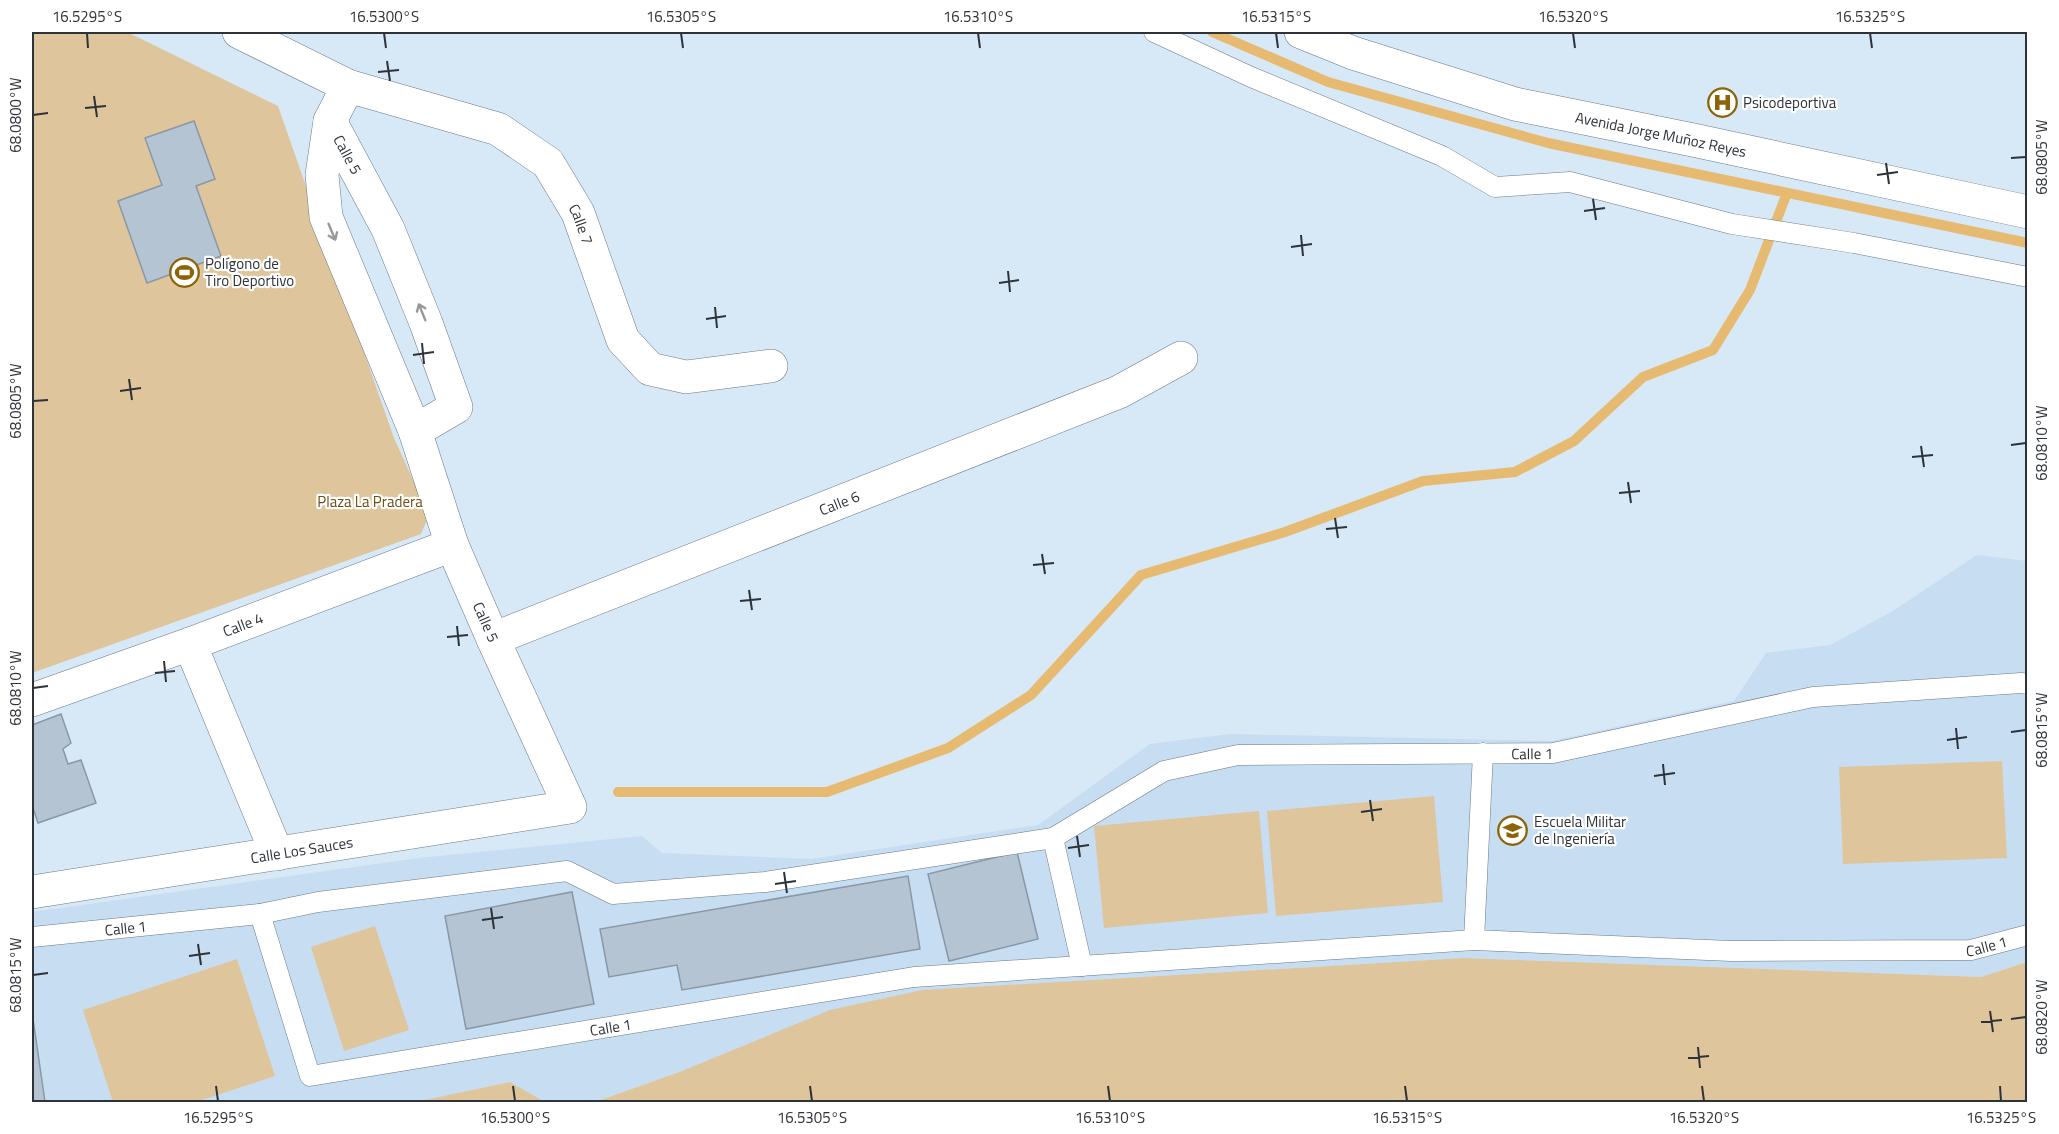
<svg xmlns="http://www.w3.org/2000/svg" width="2059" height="1134" font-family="'Titillium Web',sans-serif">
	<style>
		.built { fill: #c7ddf2 }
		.green { fill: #dfc59b }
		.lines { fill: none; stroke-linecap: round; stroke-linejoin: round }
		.stream { stroke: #e7ba72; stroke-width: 10 }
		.building { fill: #b4c4d3; stroke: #8898a6; stroke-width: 1.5 }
		.service-casing { stroke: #6a7986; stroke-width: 21 }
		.minor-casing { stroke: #6a7986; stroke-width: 34 }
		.tertiary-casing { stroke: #6a7986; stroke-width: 34 }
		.service { stroke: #fff; stroke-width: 20 }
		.minor { stroke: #fff; stroke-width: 33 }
		.tertiary { stroke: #fff; stroke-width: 33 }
		.oneway { stroke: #96999c }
		.ticks { fill: none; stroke: #2d3339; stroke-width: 2 }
		.labels { text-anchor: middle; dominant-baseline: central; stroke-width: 4.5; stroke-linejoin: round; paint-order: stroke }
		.poi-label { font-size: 15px; fill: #2d3339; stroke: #fff; text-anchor: start }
		.street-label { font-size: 15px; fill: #2d3339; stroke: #fff }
		.park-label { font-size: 15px; fill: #6c4e18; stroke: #fff }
		.neatline { fill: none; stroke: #2d3339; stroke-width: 2 }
		.ticks-label { font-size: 15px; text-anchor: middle; fill: #2d3339 }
	</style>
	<rect width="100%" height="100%" fill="#d7e8f7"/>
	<!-- built -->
	<polygon class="built" points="1977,555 2027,561 2027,962 1981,977 1464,958 922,990 682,1071 595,1102 545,1102 510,1082 419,1102 32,1102 32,912 419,858 642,836 662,853 811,859 1038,825 1150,744 1230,734 1552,741 1734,701 1766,653 1830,645 1893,611"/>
	<!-- green -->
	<g class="green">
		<polygon points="32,32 127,32 278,106 394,438 429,515 421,534 32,673"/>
		<polygon points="2002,761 2007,858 1843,864 1839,767"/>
		<polygon points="1434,796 1443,902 1276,916 1267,811"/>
		<polygon points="1259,811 1268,913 1104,928 1094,826"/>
		<polygon points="375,926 409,1030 344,1051 311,947"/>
		<polygon points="1464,958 1981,977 2027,962 2027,1102 595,1102 682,1071 830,1010 922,990"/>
		<polygon points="237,959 275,1076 196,1102 113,1102 83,1010"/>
		<polygon points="510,1082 545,1102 419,1102 420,1101"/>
	</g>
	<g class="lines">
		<!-- stream -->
		<g class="stream">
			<polyline points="1212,32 1328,82 1548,143 2028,243"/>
			<polyline points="618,792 827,792 948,748 1031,695 1141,575 1285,532 1423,481 1515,472 1574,441 1643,377 1713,350 1750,290 1787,193"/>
		</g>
	</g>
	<!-- building -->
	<g class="building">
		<polygon points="194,121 215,179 196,186 221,256 147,283 118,201 162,185 145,138"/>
		<polygon points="61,714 71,743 63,749 68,764 81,760 96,803 38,823 32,805 32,725"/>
		<polygon points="1017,852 1038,939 949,961 928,874"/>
		<polygon points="908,876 920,949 682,990 677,965 609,977 600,929"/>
		<polygon points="572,892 594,1004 466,1029 445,916"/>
		<polygon points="32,1012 45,1102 32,1102"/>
	</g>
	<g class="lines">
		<defs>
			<g id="service">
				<polyline points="1154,32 1251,77 1442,156 1495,187 1570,182 1732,224 1854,243 2028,277"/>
				<polyline points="1053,838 1082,966"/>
				<path id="s1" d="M260 914 310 1076 914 977 1474 940 1731 951 1971 950 2028 935"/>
				<path id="s2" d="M32 937 260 914 318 902 567 871 613 894 765 882 1053 838 1164 771 1238 755 1553 753 1813 697 2021 683 2028 684"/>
				<polyline points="1474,940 1483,753"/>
			</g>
			<g id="minor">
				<path id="s3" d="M239 32 348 86 498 129 548 163 578 213 623 340 650 369 686 377 771 366"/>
				<path id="s4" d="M330 121 388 229 426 323 456 407 415 431"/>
				<path id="s5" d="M493 639 1119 392 1181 358"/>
				<polyline points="190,644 277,854"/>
				<path id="s6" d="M32 700 190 644 452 545"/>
				<path id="s7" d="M32 892 570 807 493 639 452 545 415 431 326 217 322 175 330 121 348 86"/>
			</g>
			<g id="tertiary">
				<path id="s8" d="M1301 32 1353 53 1515 104 1693 140 2028 212"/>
			</g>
		</defs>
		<!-- service casing -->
		<use href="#service" class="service-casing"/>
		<!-- minor casing -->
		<use href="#minor" class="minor-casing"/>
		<!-- tertiary casing -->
		<use href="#tertiary" class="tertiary-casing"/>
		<!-- service -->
		<use href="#service" class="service"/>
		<!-- minor -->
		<use href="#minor" class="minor"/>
		<!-- tertiary -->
		<use href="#tertiary" class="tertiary"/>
	</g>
	<!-- one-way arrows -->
	<defs><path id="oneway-shaft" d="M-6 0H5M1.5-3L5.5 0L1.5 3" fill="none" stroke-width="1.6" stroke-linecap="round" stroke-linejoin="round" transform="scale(1.5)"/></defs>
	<g class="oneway">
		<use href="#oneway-shaft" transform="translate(332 232) rotate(67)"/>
		<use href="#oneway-shaft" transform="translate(422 312) rotate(-112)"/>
	</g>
	<!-- ticks -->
	<path class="ticks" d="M87 33 88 48M384 33 386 48M681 33 683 48M978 33 980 48M1276 33 1278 48M1573 33 1575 48M1870 33 1872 48M387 61 390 81M378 72 399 70M94 96 97 117M85 108 106 106M33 115 48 113M2011 158 2026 157M1886 163 1889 184M1877 175 1898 172M1593 199 1596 220M1584 211 1605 208M1301 235 1303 256M1291 247 1312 244M1008 271 1010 292M999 283 1019 280M715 307 717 328M706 319 726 316M422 343 424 364M413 355 434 352M129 379 132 400M120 391 141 388M33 401 48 400M2011 445 2026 443M1921 446 1924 467M1912 457 1933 455M1628 482 1631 503M1619 493 1640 491M1335 518 1338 538M1326 529 1347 527M1042 554 1045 574M1033 565 1054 563M749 590 752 610M740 601 761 599M457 626 459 646M447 637 468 635M164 661 166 682M155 673 175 671M33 688 48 686M1956 728 1958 749M2011 732 2026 730M1947 740 1967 737M1663 764 1665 785M1654 776 1675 773M1370 800 1373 821M1361 812 1382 809M1077 836 1080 857M1068 848 1089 845M784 872 787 893M775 884 796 881M491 908 494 929M482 920 503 917M198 944 201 965M189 956 210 953M33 975 48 973M1990 1011 1993 1032M2011 1019 2026 1017M1981 1022 2002 1020M1698 1047 1700 1068M1688 1058 1709 1056M216 1086 218 1101M513 1086 515 1101M810 1086 812 1101M1108 1086 1110 1101M1405 1086 1407 1101M1702 1086 1704 1101M2000 1086 2001 1101"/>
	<!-- icons -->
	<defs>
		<symbol id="hospital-ring" viewBox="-11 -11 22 22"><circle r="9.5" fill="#fff" stroke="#8d6307" stroke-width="1.5"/><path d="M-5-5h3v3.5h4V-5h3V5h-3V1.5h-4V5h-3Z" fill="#8d6307"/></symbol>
		<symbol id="stadium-ring" viewBox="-11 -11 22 22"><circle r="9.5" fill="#fff" stroke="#8d6307" stroke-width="1.5"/><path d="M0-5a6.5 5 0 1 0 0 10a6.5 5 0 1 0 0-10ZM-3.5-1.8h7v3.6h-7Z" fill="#8d6307"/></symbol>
		<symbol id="university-ring" viewBox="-11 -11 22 22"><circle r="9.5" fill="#fff" stroke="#8d6307" stroke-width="1.5"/><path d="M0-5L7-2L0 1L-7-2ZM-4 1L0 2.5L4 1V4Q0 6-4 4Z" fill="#8d6307"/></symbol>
	</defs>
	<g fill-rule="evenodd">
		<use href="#hospital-ring" x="1706" y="86" width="33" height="33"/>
		<use href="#stadium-ring" x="168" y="256" width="33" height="33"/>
		<use href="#university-ring" x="1496" y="814" width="33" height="33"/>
	</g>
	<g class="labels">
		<!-- poi labels -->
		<g class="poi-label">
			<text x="1743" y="102">Psicodeportiva</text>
			<text x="205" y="263">Polígono de<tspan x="205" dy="17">Tiro Deportivo</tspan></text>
			<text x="1534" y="821">Escuela Militar<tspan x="1534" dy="17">de Ingeniería</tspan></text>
		</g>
		<!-- street labels -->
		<g class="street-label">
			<text stroke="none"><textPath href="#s8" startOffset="375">Avenida Jorge Muñoz Reyes</textPath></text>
			<text stroke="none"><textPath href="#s4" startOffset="38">Calle 5</textPath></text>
			<text stroke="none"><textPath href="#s3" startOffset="408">Calle 7</textPath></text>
			<text stroke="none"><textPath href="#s5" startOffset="372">Calle 6</textPath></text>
			<text transform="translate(486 622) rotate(66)">Calle 5</text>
			<text stroke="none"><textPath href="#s6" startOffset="224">Calle 4</textPath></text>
			<text stroke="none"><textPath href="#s2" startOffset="1534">Calle 1</textPath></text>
			<text stroke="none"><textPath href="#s7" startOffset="273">Calle Los Sauces</textPath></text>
			<text stroke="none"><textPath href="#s2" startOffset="94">Calle 1</textPath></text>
			<text stroke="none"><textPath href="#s1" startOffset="1856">Calle 1</textPath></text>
			<text stroke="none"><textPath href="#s1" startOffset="474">Calle 1</textPath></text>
		</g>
		<!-- park labels -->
		<g class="park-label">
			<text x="370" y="501">Plaza La Pradera</text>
		</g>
	</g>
	<!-- border -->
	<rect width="2059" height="1134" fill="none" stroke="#ffffff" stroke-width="66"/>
	<rect x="33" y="33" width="1993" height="1068" class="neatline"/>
	<g class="ticks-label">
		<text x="87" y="22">16.5295°S</text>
		<text x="384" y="22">16.5300°S</text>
		<text x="681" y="22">16.5305°S</text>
		<text x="978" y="22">16.5310°S</text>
		<text x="1276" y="22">16.5315°S</text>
		<text x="1573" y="22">16.5320°S</text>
		<text x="1870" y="22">16.5325°S</text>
		<text transform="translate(16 115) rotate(-90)" y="5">68.0800°W</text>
		<text transform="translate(2042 157) rotate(-90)" y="5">68.0805°W</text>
		<text transform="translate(16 401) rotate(-90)" y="5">68.0805°W</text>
		<text transform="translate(2042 443) rotate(-90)" y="5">68.0810°W</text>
		<text transform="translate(16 688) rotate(-90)" y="5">68.0810°W</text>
		<text transform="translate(2042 730) rotate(-90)" y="5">68.0815°W</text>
		<text transform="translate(16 975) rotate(-90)" y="5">68.0815°W</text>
		<text transform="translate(2042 1017) rotate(-90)" y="5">68.0820°W</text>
		<text x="218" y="1123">16.5295°S</text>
		<text x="515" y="1123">16.5300°S</text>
		<text x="812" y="1123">16.5305°S</text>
		<text x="1110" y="1123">16.5310°S</text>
		<text x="1407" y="1123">16.5315°S</text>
		<text x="1704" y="1123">16.5320°S</text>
		<text x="2001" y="1123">16.5325°S</text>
	</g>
</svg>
